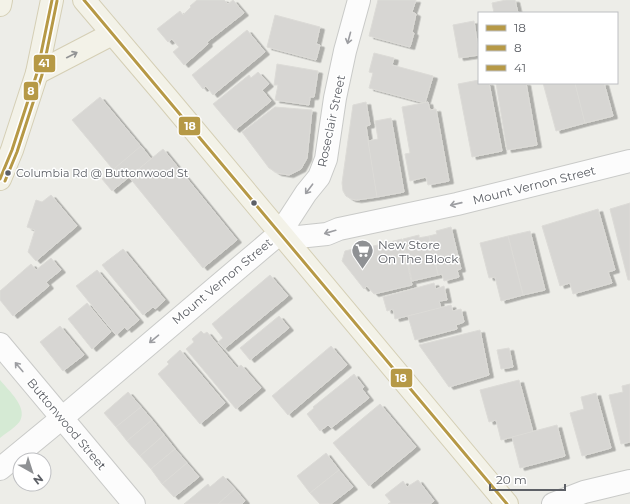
<svg xmlns="http://www.w3.org/2000/svg" width="630" height="504" font-family="Montserrat,sans-serif">
	<style>
		.green { fill: #d5ead4 }
		.building { fill: #d7d6d3; stroke: #dcdbd7; filter: url(#shadow) }
		.lines { fill: none; stroke-linecap: round; stroke-linejoin: round }
		.minor-casing { stroke: #c9cac8; stroke-width: 24 }
		.major-casing { stroke: #d5cfb5; stroke-width: 24 }
		.minor { stroke: #fcfcfc; stroke-width: 22 }
		.major { stroke: #f3f2e8; stroke-width: 22 }
		.bus-1-casing { stroke: #fff; stroke-width: 6 }
		.bus-2-casing { stroke: #fff; stroke-width: 6 }
		.bus-3-casing { stroke: #fff; stroke-width: 6 }
		.bus-1 { stroke: #b69946; stroke-width: 3 }
		.bus-2 { stroke: #b69946; stroke-width: 3 }
		.bus-3 { stroke: #b69946; stroke-width: 3 }
		.oneway { stroke: #9d9ea2 }
		.oneway2 { stroke: #929394 }
		.bus-dot { fill: #5d6066; stroke: #fff; stroke-width: 1.5 }
		.labels { text-anchor: middle; dominant-baseline: central; stroke-width: 3; stroke-linejoin: round; paint-order: stroke }
		.bus-label { font-size: 11px; fill: #5d6066; stroke: #fff; text-anchor: start }
		.street-label { font-size: 12px; fill: #5d6066; stroke: #fff }
		.poi-label { font-size: 12px; fill: #5d6066; stroke: #fff; text-anchor: start }
		.line-badge { stroke: #fff; stroke-width: 1.5 }
		.badge-label { font-size: 11px; text-anchor: middle; font-weight: bold; fill: #fff }
	</style>
	<defs>
		<filter id="shadow"><feDropShadow dx="4.5" dy="2.5" stdDeviation="0" flood-color="#0004"/></filter>
	</defs>
	<rect width="100%" height="100%" fill="#edede8"/>
	<!-- green -->
	<path class="green" d="M0 380C8 390 28 407 20 421 16 427 6 433 0 438Z"/>
	<!-- building -->
	<g class="building">
		<polygon points="197,0 224,0 228,4 233,0 244,13 207,42 208,44 184,65 173,52 179,47 172,39 168,42 157,29 180,11 183,15 191,7 190,6"/>
		<polygon points="378,0 416,0 412,12 416,14 412,32 414,33 410,47 369,36"/>
		<polygon points="506,0 515,0 518,13 494,13 492,3"/>
		<polygon points="275,15 320,27 316,44 320,45 316,60 267,47"/>
		<polygon points="474,21 479,55 459,58 453,25"/>
		<polygon points="247,30 265,52 213,95 206,86 203,89 192,75"/>
		<polygon points="374,53 394,58 392,65 433,76 425,103 369,88 373,73 369,72"/>
		<polygon points="277,64 318,71 314,97 310,97 309,105 275,100 278,85 274,85"/>
		<polygon points="258,72 269,84 262,90 271,101 235,130 213,104 249,75 251,78"/>
		<polygon points="479,80 479,83 489,83 502,151 472,157 458,84"/>
		<polygon points="496,83 526,83 537,145 507,150"/>
		<polygon points="543,83 575,83 585,123 556,131"/>
		<polygon points="575,83 604,83 613,116 585,123"/>
		<polygon points="100,97 144,150 116,173 72,120"/>
		<polygon points="366,102 370,125 366,126 377,197 357,200 351,199 346,196 343,191 342,183 353,105"/>
		<polygon points="428,102 430,110 436,109 449,181 428,185 426,177 410,181 405,154 410,153 402,107"/>
		<polygon points="275,107 312,110 307,158 301,169 289,175 277,173 269,168 242,132"/>
		<polygon points="391,118 404,192 377,197 368,141 378,139 375,121"/>
		<polygon points="141,146 151,159 112,191 102,179"/>
		<polygon points="163,149 237,240 203,268 129,177"/>
		<polygon points="51,195 77,226 36,261 28,252 35,230 27,227 36,200 42,202"/>
		<polygon points="630,203 630,280 628,280 610,209"/>
		<polygon points="598,209 615,270 608,272 612,283 573,294 570,283 560,286 542,226"/>
		<polygon points="451,227 461,269 457,270 459,277 444,281 442,274 438,275 429,236 437,234 436,231"/>
		<polygon points="530,231 545,290 523,295 508,236"/>
		<polygon points="419,235 419,238 429,236 438,275 412,281 403,239"/>
		<polygon points="508,236 523,295 501,301 495,277 489,278 480,243"/>
		<polygon points="402,239 412,285 374,294 367,286 364,289 342,261 345,251 357,248 357,250"/>
		<polygon points="123,249 165,300 155,309 153,307 143,315 102,265"/>
		<polygon points="51,258 61,270 46,282 49,286 13,316 0,300 0,291 31,264 36,270"/>
		<polygon points="97,270 139,320 127,330 125,327 116,335 76,286"/>
		<polygon points="270,275 288,296 224,349 218,342 223,338 212,324"/>
		<polygon points="434,283 436,289 444,286 447,300 439,301 441,308 395,319 393,309 387,311 383,297"/>
		<polygon points="87,303 111,332 92,349 68,319"/>
		<polygon points="451,305 453,311 461,309 464,322 456,325 457,329 415,340 408,316"/>
		<polygon points="279,316 289,328 250,360 240,348"/>
		<polygon points="60,326 84,355 63,371 40,342"/>
		<polygon points="480,330 489,375 449,387 419,345"/>
		<polygon points="201,331 204,334 207,332 237,368 241,365 261,388 236,409 186,349 194,342 192,339"/>
		<polygon points="331,346 347,365 288,415 272,396"/>
		<polygon points="509,348 513,367 501,369 497,350"/>
		<polygon points="180,350 225,403 200,424 158,374 169,364 167,362"/>
		<polygon points="354,374 364,387 362,389 369,398 331,428 328,425 320,431 307,414 314,408 313,407"/>
		<polygon points="519,380 533,432 501,440 496,420 489,422 480,390"/>
		<polygon points="630,384 630,442 621,444 609,395 623,392 622,386"/>
		<polygon points="128,392 141,407 116,427 104,413"/>
		<polygon points="596,393 611,448 582,456 570,413 584,409 581,397"/>
		<polygon points="380,404 416,447 369,486 333,443"/>
		<polygon points="141,407 152,420 127,441 116,427"/>
		<polygon points="152,420 164,435 140,456 127,441"/>
		<polygon points="557,425 565,456 520,468 512,437"/>
		<polygon points="164,435 175,449 151,469 140,456"/>
		<polygon points="175,449 187,463 162,484 151,469"/>
		<polygon points="326,453 339,470 310,493 297,476"/>
		<polygon points="187,463 199,477 174,497 162,484"/>
		<polygon points="339,470 353,487 331,504 320,504 310,493"/>
		<polygon points="223,476 235,489 218,504 184,504 208,484 210,487"/>
		<polygon points="418,480 434,501 430,504 388,504 391,502 385,495 403,481 407,487"/>
		<polygon points="235,489 245,501 242,504 218,504"/>
	</g>
	<g class="lines">
		<defs>
			<g id="minor">
				<polyline points="280,233 298,237 327,234 339,229 457,204 630,161"/>
				<polyline points="0,344 134,504"/>
				<polyline points="0,469 62,418 280,233 306,193 319,177 326,159 335,98 345,51 359,0"/>
				<polyline points="553,504 584,492 630,481"/>
			</g>
			<g id="major">
				<polyline points="84,0 169,100 507,504"/>
				<polyline points="0,5 1,0"/>
				<polyline points="37,73 112,34"/>
				<polyline points="0,179 12,150 37,73 52,0"/>
			</g>
		</defs>
		<!-- minor casing -->
		<use href="#minor" class="minor-casing"/>
		<!-- major casing -->
		<use href="#major" class="major-casing"/>
		<!-- minor -->
		<use href="#minor" class="minor"/>
		<!-- major -->
		<use href="#major" class="major"/>
		<defs>
			<polyline id="bus-1" points="84,0 507,504"/>
			<polyline id="bus-2" points="0,179 12,150 37,73 52,0"/>
			<polyline id="bus-3" points="5,181 17,152 42,75 57,1"/>
		</defs>
		<!-- bus-1 casing -->
		<use href="#bus-1" class="bus-1-casing"/>
		<!-- bus-2 casing -->
		<use href="#bus-2" class="bus-2-casing"/>
		<!-- bus-3 casing -->
		<use href="#bus-3" class="bus-3-casing"/>
		<!-- bus-1 -->
		<use href="#bus-1" class="bus-1"/>
		<!-- bus-2 -->
		<use href="#bus-2" class="bus-2"/>
		<!-- bus-3 -->
		<use href="#bus-3" class="bus-3"/>
	</g>
	<!-- one-way arrows -->
	<defs><path id="oneway-shaft" d="M-6 0H5M1.5-3L5.5 0L1.5 3" fill="none" stroke-width="1.6" stroke-linecap="round" stroke-linejoin="round"/></defs>
	<g class="oneway">
		<use href="#oneway-shaft" transform="translate(349 38) rotate(105)"/>
		<use href="#oneway-shaft" transform="translate(309 189) rotate(127)"/>
		<use href="#oneway-shaft" transform="translate(456 204) rotate(167)"/>
		<use href="#oneway-shaft" transform="translate(330 232) rotate(164)"/>
		<use href="#oneway-shaft" transform="translate(154 339) rotate(140)"/>
		<use href="#oneway-shaft" transform="translate(19 367) rotate(-130)"/>
	</g>
	<use class="oneway2" href="#oneway-shaft" transform="translate(72 55) rotate(-27)"/>
	<!-- icons -->
	<defs>
		<symbol id="supermarket-pin" viewBox="-11 -11 22 30"><path d="M0 17L-7.5 6A9.5 9.5 0 1 1 7.5 6Z" fill="#8f9194" stroke="#fff"/><path d="M-6-5.5h2.5l.6 2H6L4.5 2H-2.5L-4.4-4H-6ZM-1.5 3.2a1.3 1.3 0 1 0 .1 0ZM3 3.2a1.3 1.3 0 1 0 .1 0Z" fill="#fff"/></symbol>
	</defs>
	<g fill-rule="evenodd">
		<use href="#supermarket-pin" x="350" y="238" width="25" height="34"/>
	</g>
	<!-- markers -->
	<g class="bus-dot">
		<circle cx="8" cy="173" r="3.5"/>
		<circle cx="254" cy="203" r="3.5"/>
	</g>
	<g class="labels">
		<!-- bus labels -->
		<g class="bus-label">
			<text x="16" y="173">Columbia Rd @ Buttonwood St</text>
		</g>
		<!-- street labels -->
		<g class="street-label">
			<text transform="translate(331 121) rotate(-78)">Roseclair Street</text>
			<text transform="translate(534 185) rotate(-14)">Mount Vernon Street</text>
			<text transform="translate(222 281) rotate(-40)">Mount Vernon Street</text>
			<text transform="translate(67 424) rotate(50)">Buttonwood Street</text>
		</g>
		<!-- poi labels -->
		<g class="poi-label">
			<text x="378" y="244">New Store<tspan x="378" dy="14">On The Block</tspan></text>
		</g>
	</g>
	<g class="line-badge">
		<rect x="33" y="54" width="23" height="19" rx="4" fill="#b69946"/>
		<rect x="23" y="81" width="16" height="20" rx="4" fill="#b69946"/>
		<rect x="178" y="116" width="23" height="20" rx="4" fill="#b69946"/>
		<rect x="390" y="368" width="23" height="20" rx="4" fill="#b69946"/>
	</g>
	<g class="badge-label">
		<text x="44" y="67">41</text>
		<text x="31" y="95">8</text>
		<text x="190" y="130">18</text>
		<text x="401" y="382">18</text>
	</g>
	<!-- legend -->
	<rect x="478" y="12" width="140" height="72" fill="#ffffff" stroke="#bebfc2"/>
	<rect x="486" y="25" width="20" height="6" fill="#b69946" stroke="#bebfc2"/>
	<text x="514" y="32" font-size="12" fill="#5d6066">18</text>
	<rect x="486" y="45" width="20" height="6" fill="#b69946" stroke="#bebfc2"/>
	<text x="514" y="52" font-size="12" fill="#5d6066">8</text>
	<rect x="486" y="65" width="20" height="6" fill="#b69946" stroke="#bebfc2"/>
	<text x="514" y="72" font-size="12" fill="#5d6066">41</text>
	<!-- north arrow -->
	<g transform="translate(32 472) rotate(141)"><circle r="19" fill="#ffffff" stroke="#bebfc2"/>
	<path d="M0-3L7 15L0 10L-7 15Z" fill="#8f9194"/>
	<text y="-6" font-size="11" font-weight="bold" text-anchor="middle" fill="#5d6066">N</text>
	</g>
	<!-- scale -->
	<path d="M490 484v6h75v-6" fill="none" stroke="#5d6066" stroke-width="2"/>
	<text x="496" y="484" font-size="12" fill="#5d6066" stroke="#ffffff" stroke-width="3" paint-order="stroke">20 m</text>
</svg>
